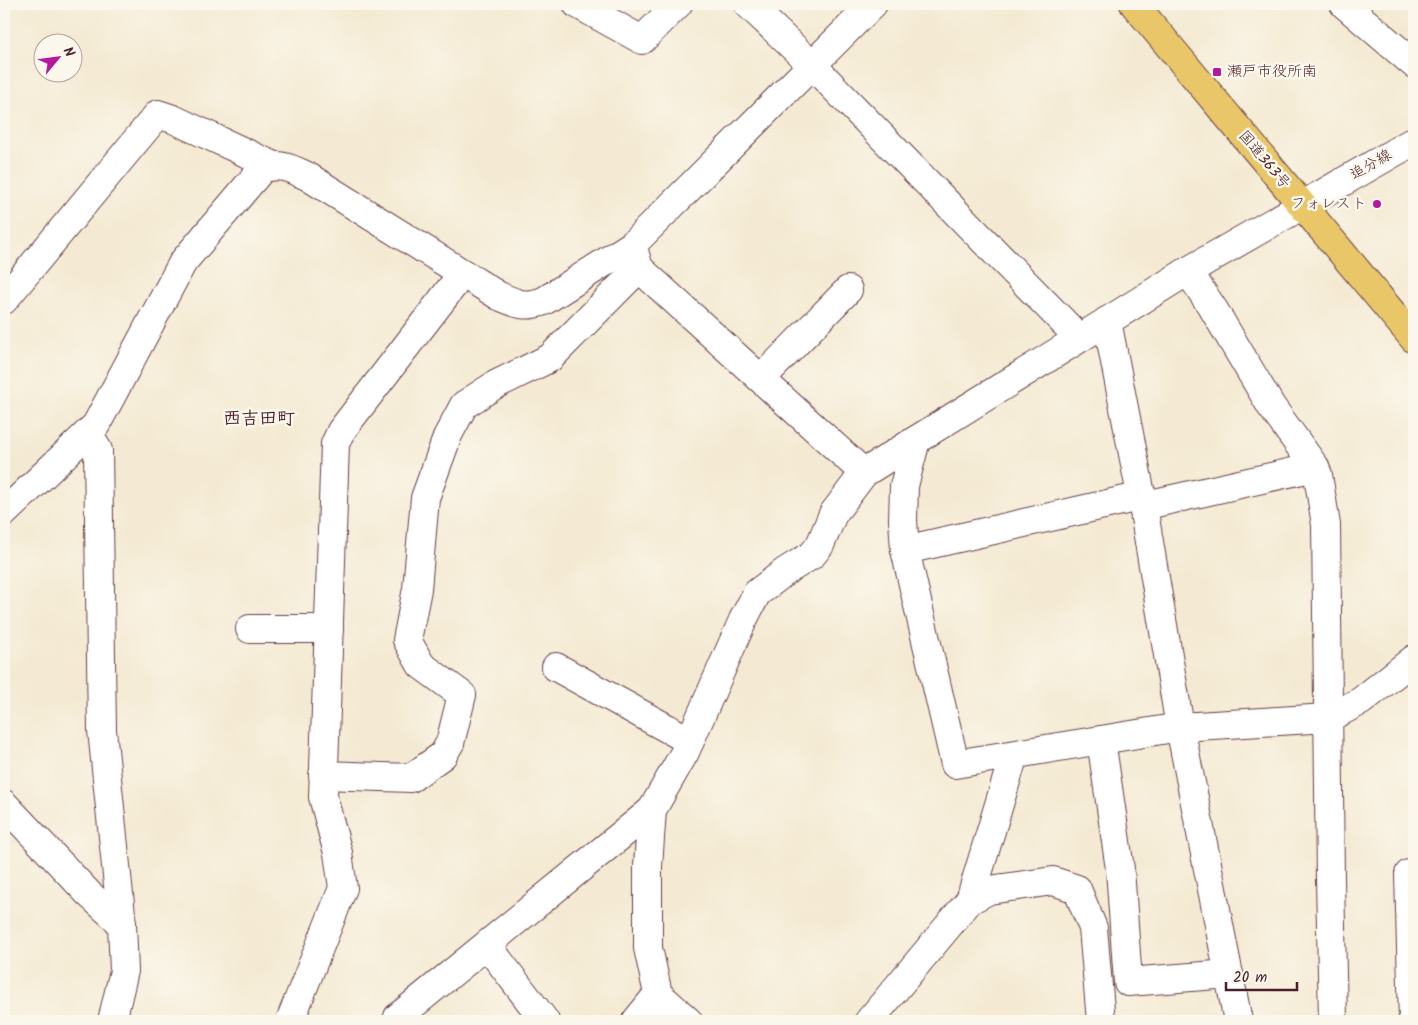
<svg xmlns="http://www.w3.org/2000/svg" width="1418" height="1025" font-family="Kalam,'Klee One',sans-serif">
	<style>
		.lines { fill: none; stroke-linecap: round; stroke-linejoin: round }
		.minor-casing { stroke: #643d44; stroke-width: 30 }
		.highway-casing { stroke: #643d44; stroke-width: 30 }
		.minor { stroke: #fff; stroke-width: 28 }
		.highway { stroke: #e9c769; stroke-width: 28 }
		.poi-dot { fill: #b5179e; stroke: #fbf7ec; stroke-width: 2 }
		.labels { text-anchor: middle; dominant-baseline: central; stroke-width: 5; stroke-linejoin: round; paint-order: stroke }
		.poi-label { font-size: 15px; fill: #4a1f2b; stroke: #fbf7ec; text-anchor: start }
		.street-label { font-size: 15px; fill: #4a1f2b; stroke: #fbf7ec }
		.quarter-label { font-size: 18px; font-weight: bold; fill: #4a1f2b; stroke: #fbf7ec }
	</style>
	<rect width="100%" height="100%" fill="#fbf7ec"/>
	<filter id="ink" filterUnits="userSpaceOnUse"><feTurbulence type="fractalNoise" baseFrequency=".02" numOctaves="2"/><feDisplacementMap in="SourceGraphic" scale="10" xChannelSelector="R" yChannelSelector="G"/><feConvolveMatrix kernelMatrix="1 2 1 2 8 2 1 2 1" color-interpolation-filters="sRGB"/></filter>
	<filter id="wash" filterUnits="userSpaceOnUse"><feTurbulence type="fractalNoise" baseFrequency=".0096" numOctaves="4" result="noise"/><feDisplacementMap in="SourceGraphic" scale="20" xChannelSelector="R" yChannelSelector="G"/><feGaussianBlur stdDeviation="1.12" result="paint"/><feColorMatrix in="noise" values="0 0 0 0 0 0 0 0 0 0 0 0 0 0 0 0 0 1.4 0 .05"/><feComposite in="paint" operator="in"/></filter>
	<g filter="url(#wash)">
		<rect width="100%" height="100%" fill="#f4ead3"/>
	</g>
	<g filter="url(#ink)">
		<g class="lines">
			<defs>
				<g id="minor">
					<polyline points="577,4 642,40 678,4"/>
					<polyline points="748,4 812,65 1079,338"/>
					<polyline points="1344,4 1414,64"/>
					<polyline points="634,251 639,268 864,473"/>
					<polyline points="1188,271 1214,310 1271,406 1315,467"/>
					<polyline points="4,300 158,114 173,119 272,165"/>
					<polyline points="1107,321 1142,500 1180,727 1238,1021"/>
					<polyline points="761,379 848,290"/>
					<polyline points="88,433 98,450 102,730 122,924 124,971 112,1021"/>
					<polyline points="916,440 904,486 903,520 905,550 955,764 1180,727 1328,718 1361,701 1414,659"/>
					<path d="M4 513 96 425 183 262 262 169C279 162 292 169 307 176L499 296C518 304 524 308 544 301L632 245 873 4"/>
					<polyline points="905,550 1130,499 1142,500 1151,504 1315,467 1318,475 1326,525 1330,879 1333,1021"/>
					<polyline points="250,629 329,629"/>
					<polyline points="556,667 690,741"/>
					<polyline points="1101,740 1120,869 1128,982 1229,974"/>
					<polyline points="323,775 411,778 443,755 450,743 462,695 421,665 407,640 417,589 425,498 448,435 464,405 495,385 550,358 639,268"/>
					<polyline points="4,804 89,894 122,924"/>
					<polyline points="970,900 989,890 1053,881 1077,889 1093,928 1101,1021"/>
					<polyline points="487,945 545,1021"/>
					<polyline points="290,1021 343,888 338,853 323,797 335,444 341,431 462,274"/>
					<polyline points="400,1021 398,1017 652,810"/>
					<polyline points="636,1021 658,994"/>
					<polyline points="688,1021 658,994 648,948 648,866 652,810 685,752 743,620 757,593 786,571 812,555 820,545 833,514 864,473 916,440 1188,271 1414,141"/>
					<polyline points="869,1021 970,900 1014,755"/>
					<polyline points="1413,1021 1409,874 1414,873"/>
				</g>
				<polyline id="highway" points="1134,4 1414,339"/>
			</defs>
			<!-- minor casing -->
			<use href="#minor" class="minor-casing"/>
			<!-- highway casing -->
			<use href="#highway" class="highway-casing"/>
			<!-- minor -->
			<use href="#minor" class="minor"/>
			<!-- highway -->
			<use href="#highway" class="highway"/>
		</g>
	</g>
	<!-- markers -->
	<g class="poi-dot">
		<rect x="1212" y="67" width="10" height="10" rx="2.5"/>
		<circle cx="1377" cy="204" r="5"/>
	</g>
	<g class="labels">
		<!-- poi labels -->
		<g class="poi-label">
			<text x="1227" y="72">瀬戸市役所南</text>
			<text x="1367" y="204" text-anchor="end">フォレスト</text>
		</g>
		<!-- street labels -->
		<g class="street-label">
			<text transform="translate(1264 160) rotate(50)">国道363号</text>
			<text transform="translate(1371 165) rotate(-30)">追分線</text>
		</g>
		<!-- quarter labels -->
		<g class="quarter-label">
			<text x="259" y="419">西吉田町</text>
		</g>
	</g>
	<!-- margin -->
	<rect width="1418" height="1025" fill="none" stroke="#fbf7ec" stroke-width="20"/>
	<!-- north arrow -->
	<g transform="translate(58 58) rotate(61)"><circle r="24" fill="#fbf7ec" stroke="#b4a19f"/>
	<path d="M0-4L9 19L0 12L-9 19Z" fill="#b5179e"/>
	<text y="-8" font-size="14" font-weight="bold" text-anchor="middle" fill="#4a1f2b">N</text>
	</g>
	<!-- scale -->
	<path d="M1226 982v8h71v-8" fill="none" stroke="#4a1f2b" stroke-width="2.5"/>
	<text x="1233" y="982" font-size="15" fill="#4a1f2b" stroke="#fbf7ec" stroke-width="4" paint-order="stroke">20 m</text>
</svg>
